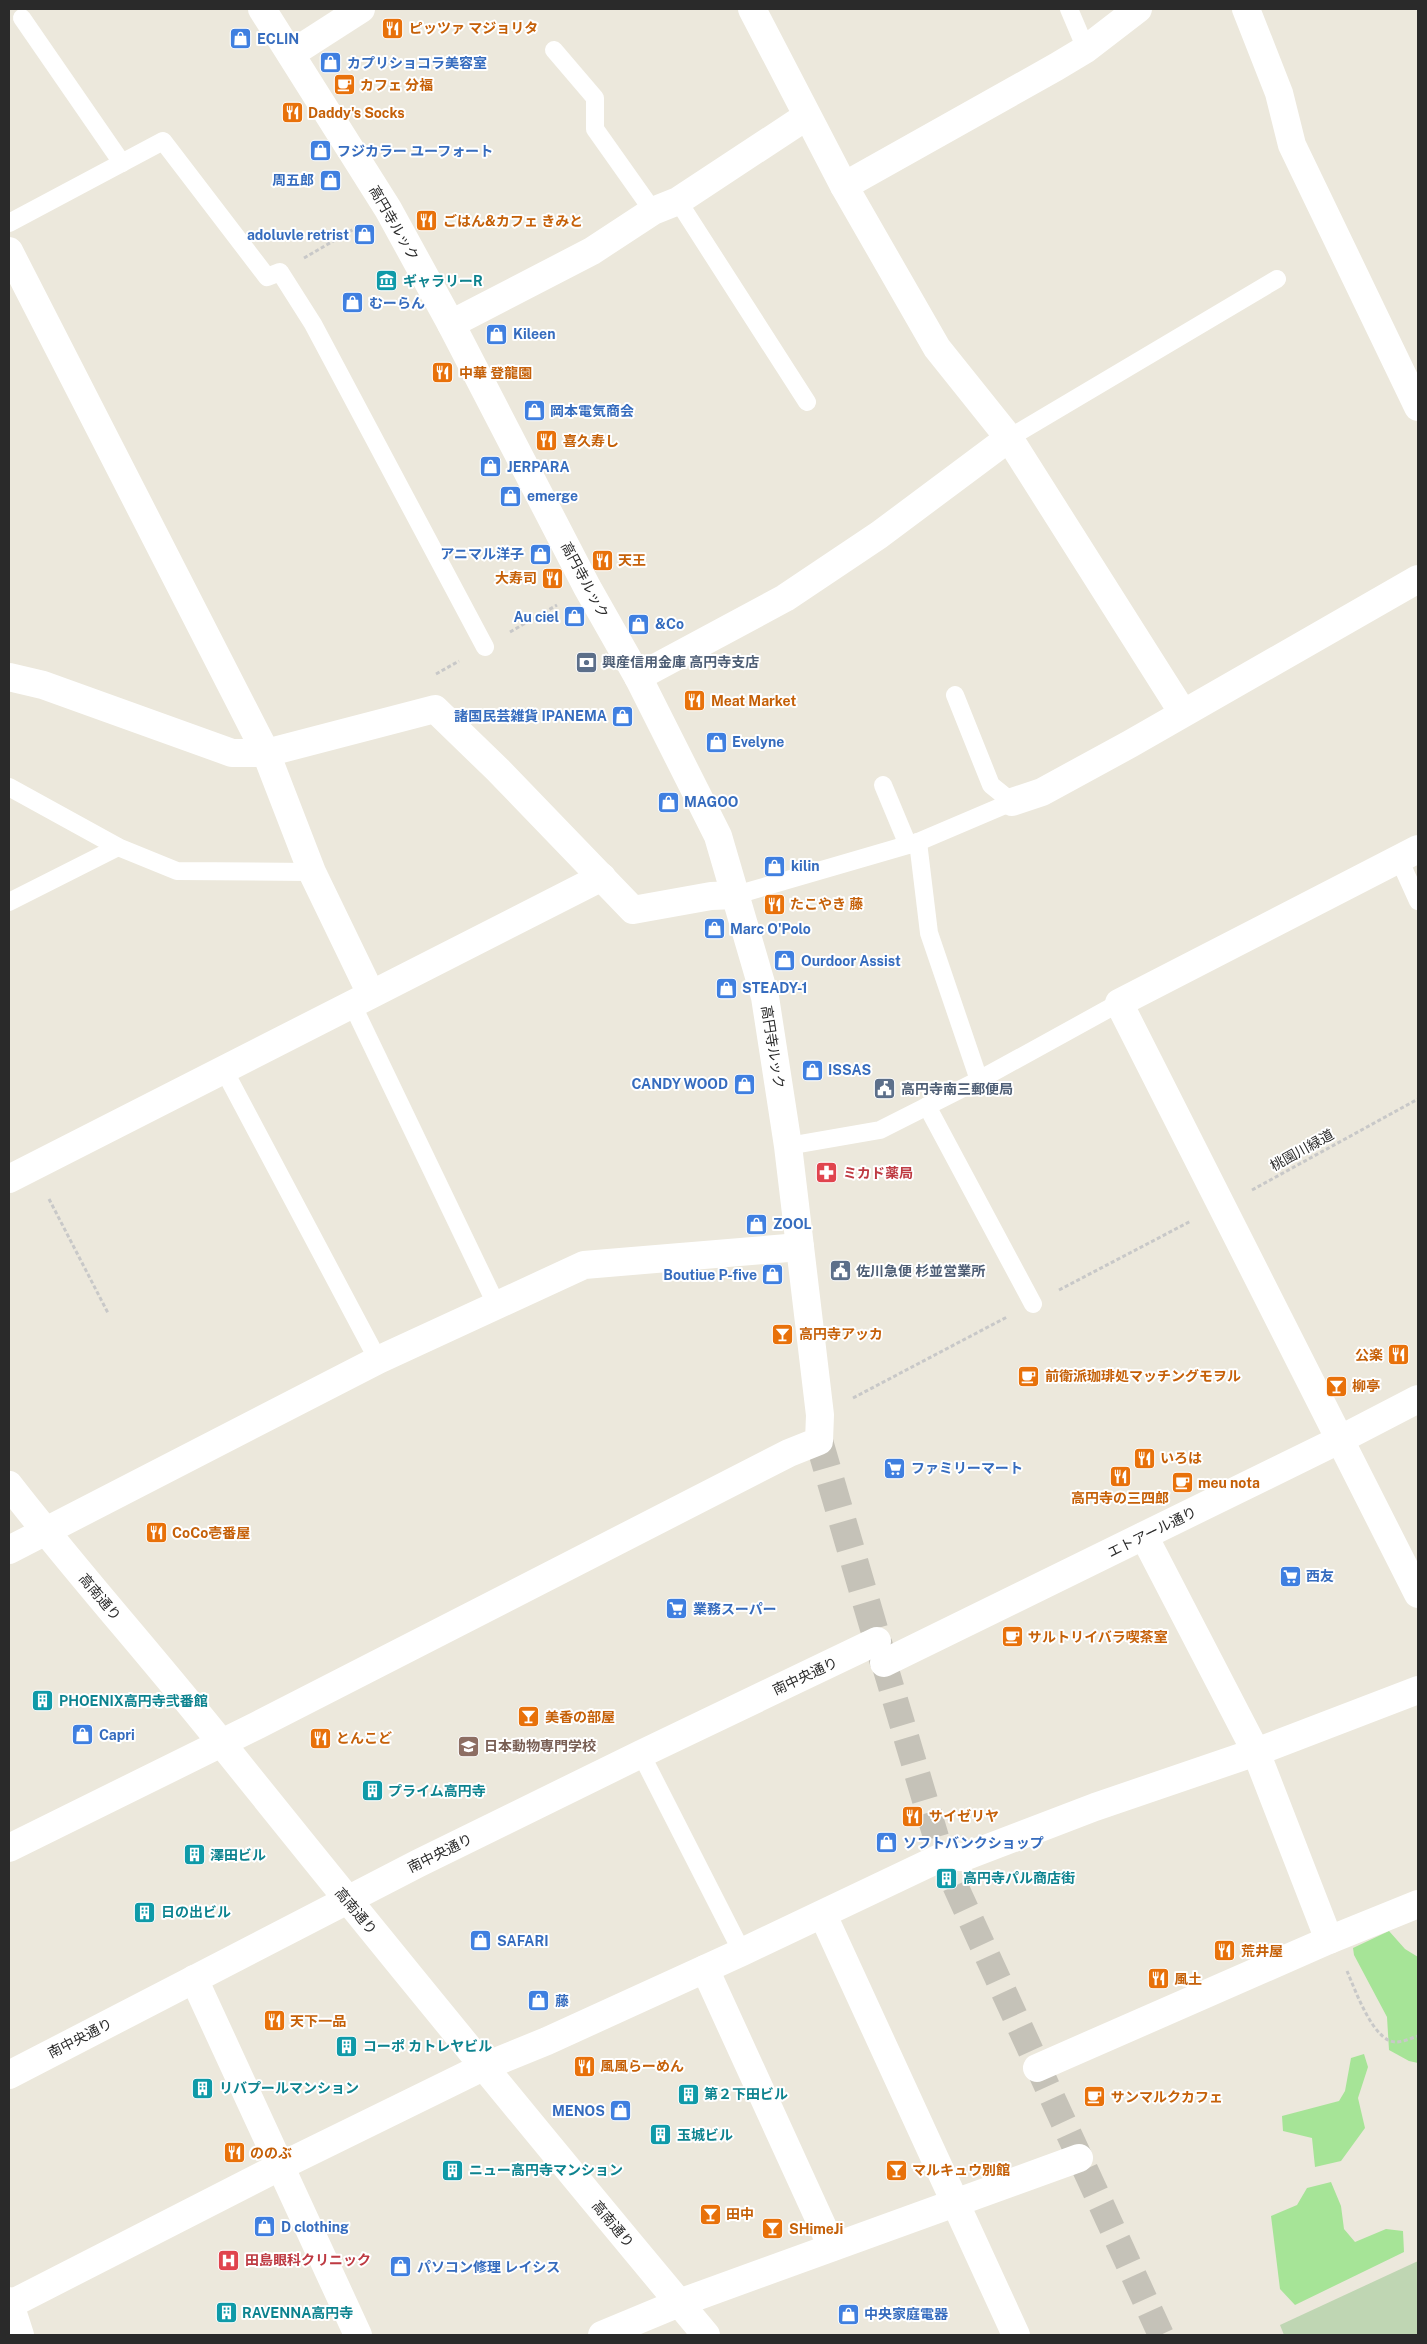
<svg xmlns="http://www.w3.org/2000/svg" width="1427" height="2344" font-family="'Public Sans','Noto Sans JP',sans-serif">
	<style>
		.green { fill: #a6e497 }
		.cemetery { fill: #bfd6b3 }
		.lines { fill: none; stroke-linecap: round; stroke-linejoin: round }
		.pedestrian-tunnel { stroke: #c5c2b8; stroke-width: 26; stroke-dasharray: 26 13; stroke-linecap: butt }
		.minor-tunnel { stroke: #c5c2b8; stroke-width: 28; stroke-dasharray: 28 14; stroke-linecap: butt }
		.path { stroke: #c8c8c8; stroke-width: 3; stroke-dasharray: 4 2.5; stroke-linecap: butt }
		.service { stroke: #fff; stroke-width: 18 }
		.minor { stroke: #fff; stroke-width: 28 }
		.tertiary { stroke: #fff; stroke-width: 28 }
		.labels { text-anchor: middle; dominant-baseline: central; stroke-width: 4; stroke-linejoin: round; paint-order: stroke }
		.food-label { font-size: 14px; font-weight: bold; fill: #c56008; stroke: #fff; text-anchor: start }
		.shop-label { font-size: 14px; font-weight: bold; fill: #366cbe; stroke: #fff; text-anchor: start }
		.street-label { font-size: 14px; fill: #2a2a2a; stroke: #fff }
		.culture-label { font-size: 14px; font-weight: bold; fill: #0d838f; stroke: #fff; text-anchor: start }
		.service-label { font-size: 14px; font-weight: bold; fill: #4e5e75; stroke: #fff; text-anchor: start }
		.health-label { font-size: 14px; font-weight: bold; fill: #be3a42; stroke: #fff; text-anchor: start }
		.education-label { font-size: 14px; font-weight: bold; fill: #785e54; stroke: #fff; text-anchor: start }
	</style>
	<rect width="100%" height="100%" fill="#ece8dc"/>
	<!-- green -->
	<g class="green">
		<polygon points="1389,1931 1405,1949 1418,1957 1418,2063 1409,2061 1389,2050 1387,2017 1354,1955 1353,1948"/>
		<polygon points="1364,2054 1368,2067 1358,2098 1365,2128 1341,2161 1315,2167 1312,2138 1283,2131 1282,2116 1339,2101 1345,2091 1351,2058"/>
		<polygon points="1331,2182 1341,2206 1344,2229 1355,2242 1386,2229 1403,2231 1404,2252 1295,2305 1280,2289 1271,2216 1297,2205 1307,2188"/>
	</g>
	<!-- cemetery -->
	<polygon class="cemetery" points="1418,2261 1418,2335 1284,2335 1280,2325"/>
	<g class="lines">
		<!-- pedestrian-tunnel -->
		<polyline class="pedestrian-tunnel" points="884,1663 942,1857 1161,2335"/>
		<!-- minor-tunnel -->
		<polyline class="minor-tunnel" points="819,1441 884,1663"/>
		<!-- path -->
		<g class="path">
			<polyline points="304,258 359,226"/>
			<polyline points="510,632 557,605"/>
			<polyline points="436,674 459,661"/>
			<polyline points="1252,1190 1418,1099"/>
			<polyline points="49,1199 108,1313"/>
			<polyline points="1059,1290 1191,1221"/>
			<polyline points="853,1398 1007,1317"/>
			<path d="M1347 1971C1355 1989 1373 2042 1396 2042 1403 2042 1412 2038 1418 2036"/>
		</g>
		<!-- service -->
		<g class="service">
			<polyline points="1069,9 1086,49"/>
			<polyline points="22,18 122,163"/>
			<polyline points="554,50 595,98 595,129 653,211"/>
			<polyline points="678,201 807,402"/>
			<polyline points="9,223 163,141 267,277 280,272 313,324 485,647"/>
			<polyline points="1009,438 1277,279"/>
			<polyline points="883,785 908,845"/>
			<polyline points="9,787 118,847 177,871 312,872"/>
			<polyline points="918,842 929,933 979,1080"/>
			<polyline points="1399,859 1418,901"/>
			<polyline points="736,895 918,842 1012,802 991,785 955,695"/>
			<polyline points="9,902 118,847"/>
			<polyline points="353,1006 496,1304"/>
			<polyline points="224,1070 378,1360"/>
			<polyline points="927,1106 1033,1304"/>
			<polyline points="788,1146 880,1130 979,1080 1119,1003"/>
			<polyline points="641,1754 742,1952"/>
		</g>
		<!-- minor -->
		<g class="minor">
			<polyline points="752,9 844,186 937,348 1009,438 1183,713"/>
			<polyline points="1246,9 1279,93 1292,145 1418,407"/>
			<polyline points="291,54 361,9"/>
			<polyline points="844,186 1056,67 1086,49 1138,9"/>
			<polyline points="9,251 266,753 312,872 371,994"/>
			<polyline points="451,324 592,251 653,211 678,201 807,116"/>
			<polyline points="9,677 43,685 232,753 266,753 435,709 498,770 633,910 711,896 736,895"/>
			<polyline points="638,677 785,598 879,535 1009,438"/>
			<polyline points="1012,802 1042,792 1130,744 1418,579"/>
			<polyline points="1418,849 1119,1003 1418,1594"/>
			<polyline points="9,1179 602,877"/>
			<polyline points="9,1550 378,1360 584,1265 800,1247"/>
			<polyline points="884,1663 1339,1440 1418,1399"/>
			<polyline points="1256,1752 1329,1940"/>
			<polyline points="9,1848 258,1725 789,1453 819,1441 820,1415 788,1146 765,997 718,836 638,677 587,587 451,324 388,209 262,9"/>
			<polyline points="823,1915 1016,2335"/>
			<polyline points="705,1969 832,2247"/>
			<polyline points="194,1979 358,2335"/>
			<polyline points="1037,2068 1329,1940 1418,1904"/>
			<polyline points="9,2301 20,2335"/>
			<polyline points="679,2303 1079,2158"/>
			<polyline points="9,2305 279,2167 483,2067 547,2041 742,1952 942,1857 964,1857 1095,1807 1256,1752 1418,1690"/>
		</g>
		<!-- tertiary -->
		<g class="tertiary">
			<path d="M9 1485C78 1574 153 1657 223 1745 382 1943 543 2140 706 2335"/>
			<polyline points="1144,1536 1256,1752"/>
			<polyline points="9,2075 419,1863 641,1754 877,1641"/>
			<polyline points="602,2335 679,2303"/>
		</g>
	</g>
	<!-- icons -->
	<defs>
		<symbol id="restaurant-square" viewBox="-11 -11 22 22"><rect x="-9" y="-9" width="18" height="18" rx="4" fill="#e8710a" stroke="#fff"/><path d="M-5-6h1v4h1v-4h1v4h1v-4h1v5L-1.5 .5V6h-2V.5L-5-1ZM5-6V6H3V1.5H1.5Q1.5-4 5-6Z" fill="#fff"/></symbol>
		<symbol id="shop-square" viewBox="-11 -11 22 22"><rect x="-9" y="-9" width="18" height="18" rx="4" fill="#3f7fe0" stroke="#fff"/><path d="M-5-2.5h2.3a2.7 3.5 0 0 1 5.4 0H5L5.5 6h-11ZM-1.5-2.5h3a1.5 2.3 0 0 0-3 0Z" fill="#fff"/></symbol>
		<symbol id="cafe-square" viewBox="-11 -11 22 22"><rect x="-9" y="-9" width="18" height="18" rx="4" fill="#e8710a" stroke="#fff"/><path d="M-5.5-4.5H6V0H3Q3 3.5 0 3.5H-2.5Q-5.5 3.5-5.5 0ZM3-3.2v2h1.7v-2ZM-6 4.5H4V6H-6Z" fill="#fff"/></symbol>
		<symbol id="museum-square" viewBox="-11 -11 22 22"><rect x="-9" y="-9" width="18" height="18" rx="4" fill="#0f9aa8" stroke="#fff"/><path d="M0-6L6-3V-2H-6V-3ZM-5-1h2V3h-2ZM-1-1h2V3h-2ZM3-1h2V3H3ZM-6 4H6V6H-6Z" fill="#fff"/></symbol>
		<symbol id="bank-square" viewBox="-11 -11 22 22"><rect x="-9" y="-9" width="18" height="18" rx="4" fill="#5c6f8a" stroke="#fff"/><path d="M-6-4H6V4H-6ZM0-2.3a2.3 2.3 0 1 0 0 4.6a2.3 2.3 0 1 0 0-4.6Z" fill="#fff"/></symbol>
		<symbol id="civic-square" viewBox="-11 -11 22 22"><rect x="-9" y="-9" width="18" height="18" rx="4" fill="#5c6f8a" stroke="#fff"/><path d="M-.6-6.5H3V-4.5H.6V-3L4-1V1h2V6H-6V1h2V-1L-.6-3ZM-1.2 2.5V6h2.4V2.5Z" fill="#fff"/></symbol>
		<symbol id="pharmacy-square" viewBox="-11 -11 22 22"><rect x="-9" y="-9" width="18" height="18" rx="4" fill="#e0444e" stroke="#fff"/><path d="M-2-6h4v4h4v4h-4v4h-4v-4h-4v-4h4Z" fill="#fff"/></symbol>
		<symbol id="bar-square" viewBox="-11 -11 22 22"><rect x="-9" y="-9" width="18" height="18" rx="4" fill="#e8710a" stroke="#fff"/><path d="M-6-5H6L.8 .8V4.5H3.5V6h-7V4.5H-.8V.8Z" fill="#fff"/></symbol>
		<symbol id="supermarket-square" viewBox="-11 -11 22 22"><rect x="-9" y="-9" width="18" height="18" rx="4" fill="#3f7fe0" stroke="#fff"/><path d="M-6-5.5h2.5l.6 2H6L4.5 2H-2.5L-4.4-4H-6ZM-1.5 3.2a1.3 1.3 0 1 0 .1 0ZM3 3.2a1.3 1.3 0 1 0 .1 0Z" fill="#fff"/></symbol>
		<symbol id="building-square" viewBox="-11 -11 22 22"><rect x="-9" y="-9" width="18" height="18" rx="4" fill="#0f9aa8" stroke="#fff"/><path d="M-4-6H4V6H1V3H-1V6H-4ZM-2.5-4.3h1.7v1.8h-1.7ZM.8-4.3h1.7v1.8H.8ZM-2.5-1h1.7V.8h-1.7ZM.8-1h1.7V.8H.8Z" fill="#fff"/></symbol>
		<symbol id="school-square" viewBox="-11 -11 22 22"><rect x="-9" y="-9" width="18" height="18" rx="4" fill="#8d6e63" stroke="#fff"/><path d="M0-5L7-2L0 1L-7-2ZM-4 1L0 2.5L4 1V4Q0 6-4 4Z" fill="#fff"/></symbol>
		<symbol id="hospital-square" viewBox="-11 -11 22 22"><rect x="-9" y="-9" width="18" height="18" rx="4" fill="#e0444e" stroke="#fff"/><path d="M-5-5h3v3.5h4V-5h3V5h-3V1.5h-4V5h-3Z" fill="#fff"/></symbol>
	</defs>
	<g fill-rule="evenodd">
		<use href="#restaurant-square" x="380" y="16" width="25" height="25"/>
		<use href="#shop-square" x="228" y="26" width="25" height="25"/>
		<use href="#shop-square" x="318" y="50" width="25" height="25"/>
		<use href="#cafe-square" x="332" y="72" width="25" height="25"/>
		<use href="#restaurant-square" x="280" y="100" width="25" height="25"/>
		<use href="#shop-square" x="308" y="138" width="25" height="25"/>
		<use href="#shop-square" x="318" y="168" width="25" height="25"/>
		<use href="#restaurant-square" x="414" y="208" width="25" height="25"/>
		<use href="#shop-square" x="352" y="222" width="25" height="25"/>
		<use href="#museum-square" x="374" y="268" width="25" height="25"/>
		<use href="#shop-square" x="340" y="290" width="25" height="25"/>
		<use href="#shop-square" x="484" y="322" width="25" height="25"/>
		<use href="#restaurant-square" x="430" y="360" width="25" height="25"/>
		<use href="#shop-square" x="522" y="398" width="25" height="25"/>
		<use href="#restaurant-square" x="534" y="428" width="25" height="25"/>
		<use href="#shop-square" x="478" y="454" width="25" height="25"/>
		<use href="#shop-square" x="498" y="484" width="25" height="25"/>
		<use href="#shop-square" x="528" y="542" width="25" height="25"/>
		<use href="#restaurant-square" x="590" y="548" width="25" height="25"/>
		<use href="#restaurant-square" x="540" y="566" width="25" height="25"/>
		<use href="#shop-square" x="562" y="604" width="25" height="25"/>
		<use href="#shop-square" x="626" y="612" width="25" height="25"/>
		<use href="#bank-square" x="574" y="650" width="25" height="25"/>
		<use href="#restaurant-square" x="682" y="688" width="25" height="25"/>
		<use href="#shop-square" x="610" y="704" width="25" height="25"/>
		<use href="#shop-square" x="704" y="730" width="25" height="25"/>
		<use href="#shop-square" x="656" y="790" width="25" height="25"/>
		<use href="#shop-square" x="762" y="854" width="25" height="25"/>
		<use href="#restaurant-square" x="762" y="892" width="25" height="25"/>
		<use href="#shop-square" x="702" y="916" width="25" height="25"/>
		<use href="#shop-square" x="772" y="948" width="25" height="25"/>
		<use href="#shop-square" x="714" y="976" width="25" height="25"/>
		<use href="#shop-square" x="800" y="1058" width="25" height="25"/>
		<use href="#shop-square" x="732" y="1072" width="25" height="25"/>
		<use href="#civic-square" x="872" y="1076" width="25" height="25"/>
		<use href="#pharmacy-square" x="814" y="1160" width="25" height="25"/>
		<use href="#shop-square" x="744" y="1212" width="25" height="25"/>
		<use href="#civic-square" x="828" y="1258" width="25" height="25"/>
		<use href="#shop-square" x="760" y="1262" width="25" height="25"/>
		<use href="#bar-square" x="770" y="1322" width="25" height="25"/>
		<use href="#restaurant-square" x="1386" y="1342" width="25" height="25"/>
		<use href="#cafe-square" x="1016" y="1364" width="25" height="25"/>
		<use href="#bar-square" x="1324" y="1374" width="25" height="25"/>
		<use href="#restaurant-square" x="1132" y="1446" width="25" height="25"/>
		<use href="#supermarket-square" x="882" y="1456" width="25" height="25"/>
		<use href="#restaurant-square" x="1108" y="1464" width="25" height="25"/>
		<use href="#cafe-square" x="1170" y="1470" width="25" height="25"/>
		<use href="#restaurant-square" x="144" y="1520" width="25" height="25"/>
		<use href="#supermarket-square" x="1278" y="1564" width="25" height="25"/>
		<use href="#supermarket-square" x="664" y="1596" width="25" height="25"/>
		<use href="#cafe-square" x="1000" y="1624" width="25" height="25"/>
		<use href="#building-square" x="30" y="1688" width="25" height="25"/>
		<use href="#bar-square" x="516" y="1704" width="25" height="25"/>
		<use href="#shop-square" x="70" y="1722" width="25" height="25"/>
		<use href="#restaurant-square" x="308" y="1726" width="25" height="25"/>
		<use href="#school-square" x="456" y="1734" width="25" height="25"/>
		<use href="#building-square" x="360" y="1778" width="25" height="25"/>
		<use href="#restaurant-square" x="900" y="1804" width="25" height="25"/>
		<use href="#shop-square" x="874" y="1830" width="25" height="25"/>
		<use href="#building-square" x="182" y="1842" width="25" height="25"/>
		<use href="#building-square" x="934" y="1866" width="25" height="25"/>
		<use href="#building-square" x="132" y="1900" width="25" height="25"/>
		<use href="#shop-square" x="468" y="1928" width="25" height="25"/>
		<use href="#restaurant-square" x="1212" y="1938" width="25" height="25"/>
		<use href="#restaurant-square" x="1146" y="1966" width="25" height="25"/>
		<use href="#shop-square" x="526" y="1988" width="25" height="25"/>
		<use href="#restaurant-square" x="262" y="2008" width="25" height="25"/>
		<use href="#building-square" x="334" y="2034" width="25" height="25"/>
		<use href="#restaurant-square" x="572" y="2054" width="25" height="25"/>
		<use href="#building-square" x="190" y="2076" width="25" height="25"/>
		<use href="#building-square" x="676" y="2082" width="25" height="25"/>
		<use href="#cafe-square" x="1082" y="2084" width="25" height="25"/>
		<use href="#shop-square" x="608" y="2098" width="25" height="25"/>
		<use href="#building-square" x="648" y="2122" width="25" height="25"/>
		<use href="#restaurant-square" x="222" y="2140" width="25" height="25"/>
		<use href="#building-square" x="440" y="2158" width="25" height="25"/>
		<use href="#bar-square" x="884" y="2158" width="25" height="25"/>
		<use href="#bar-square" x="698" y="2202" width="25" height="25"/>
		<use href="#shop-square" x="252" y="2214" width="25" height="25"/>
		<use href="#bar-square" x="760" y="2216" width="25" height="25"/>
		<use href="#hospital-square" x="216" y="2248" width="25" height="25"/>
		<use href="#shop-square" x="388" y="2254" width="25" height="25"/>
		<use href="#building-square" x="214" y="2300" width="25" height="25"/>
		<use href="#shop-square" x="836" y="2302" width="25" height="25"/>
	</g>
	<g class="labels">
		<!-- food labels -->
		<g class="food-label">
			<text x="409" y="28">ピッツァ マジョリタ</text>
			<text x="360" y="85">カフェ 分福</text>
			<text x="308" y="113">Daddy's Socks</text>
			<text x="443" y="221">ごはん&amp;カフェ きみと</text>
			<text x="459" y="373">中華 登龍園</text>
			<text x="563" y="441">喜久寿し</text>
			<text x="618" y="560">天王</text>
			<text x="537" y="578" text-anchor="end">大寿司</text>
			<text x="711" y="701">Meat Market</text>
			<text x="790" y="904">たこやき 藤</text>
			<text x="799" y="1334">高円寺アッカ</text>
			<text x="1383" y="1355" text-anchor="end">公楽</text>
			<text x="1045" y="1376">前衛派珈琲処マッチングモヲル</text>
			<text x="1352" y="1386">柳亭</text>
			<text x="1160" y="1458">いろは</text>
			<text x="1198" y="1483">meu nota</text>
			<text x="1120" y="1498" text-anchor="middle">高円寺の三四郎</text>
			<text x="172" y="1533">CoCo壱番屋</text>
			<text x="1028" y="1637">サルトリイバラ喫茶室</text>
			<text x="545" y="1717">美香の部屋</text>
			<text x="336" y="1738">とんこど</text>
			<text x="929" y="1816">サイゼリヤ</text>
			<text x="1241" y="1951">荒井屋</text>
			<text x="1174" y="1979">風土</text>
			<text x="290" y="2021">天下一品</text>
			<text x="600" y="2066">風風らーめん</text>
			<text x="1111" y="2097">サンマルクカフェ</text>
			<text x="250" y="2153">ののぶ</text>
			<text x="912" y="2170">マルキュウ別館</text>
			<text x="726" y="2214">田中</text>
			<text x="789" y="2229">SHimeJi</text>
		</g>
		<!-- shop labels -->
		<g class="shop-label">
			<text x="257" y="39">ECLIN</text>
			<text x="347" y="63">カプリショコラ美容室</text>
			<text x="337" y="151">フジカラー ユーフォート</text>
			<text x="314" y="180" text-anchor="end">周五郎</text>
			<text x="349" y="235" text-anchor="end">adoluvle retrist</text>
			<text x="369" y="303">むーらん</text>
			<text x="513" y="334">Kileen</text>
			<text x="550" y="411">岡本電気商会</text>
			<text x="507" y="467">JERPARA</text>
			<text x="527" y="496">emerge</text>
			<text x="524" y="554" text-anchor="end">アニマル洋子</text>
			<text x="559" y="617" text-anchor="end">Au ciel</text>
			<text x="655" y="624">&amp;Co</text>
			<text x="607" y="716" text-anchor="end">諸国民芸雑貨 IPANEMA</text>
			<text x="732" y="742">Evelyne</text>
			<text x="684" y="802">MAGOO</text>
			<text x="791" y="866">kilin</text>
			<text x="730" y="929">Marc O'Polo</text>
			<text x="801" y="961">Ourdoor Assist</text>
			<text x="742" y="988">STEADY-1</text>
			<text x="828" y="1070">ISSAS</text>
			<text x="728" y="1084" text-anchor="end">CANDY WOOD</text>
			<text x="773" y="1224">ZOOL</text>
			<text x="757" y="1275" text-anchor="end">Boutiue P-five</text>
			<text x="911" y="1468">ファミリーマート</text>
			<text x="1306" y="1576">西友</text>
			<text x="693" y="1609">業務スーパー</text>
			<text x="99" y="1735">Capri</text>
			<text x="903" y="1843">ソフトバンクショップ</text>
			<text x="497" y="1941">SAFARI</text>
			<text x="555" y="2001">藤</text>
			<text x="605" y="2111" text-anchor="end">MENOS</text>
			<text x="281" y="2227">D clothing</text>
			<text x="417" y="2267">パソコン修理 レイシス</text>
			<text x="864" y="2314">中央家庭電器</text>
		</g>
		<!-- street labels -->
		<g class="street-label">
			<text transform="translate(394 223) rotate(60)">高円寺ルック</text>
			<text transform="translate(585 580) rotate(62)">高円寺ルック</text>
			<text transform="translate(773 1047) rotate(81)">高円寺ルック</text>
			<text transform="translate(1302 1150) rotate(-29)">桃園川緑道</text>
			<text transform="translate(1152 1532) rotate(-26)">エトアール通り</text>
			<text transform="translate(100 1597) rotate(50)">高南通り</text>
			<text transform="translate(805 1676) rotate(-25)">南中央通り</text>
			<text transform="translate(440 1853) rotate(-26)">南中央通り</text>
			<text transform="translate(356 1911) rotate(50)">高南通り</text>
			<text transform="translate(80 2038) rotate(-27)">南中央通り</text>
			<text transform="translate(613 2224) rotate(50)">高南通り</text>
		</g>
		<!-- culture labels -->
		<g class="culture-label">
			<text x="403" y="281">ギャラリーR</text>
			<text x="59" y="1701">PHOENIX高円寺弐番館</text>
			<text x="388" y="1791">プライム高円寺</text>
			<text x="210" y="1855">澤田ビル</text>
			<text x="963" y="1878">高円寺パル商店街</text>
			<text x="161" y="1912">日の出ビル</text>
			<text x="363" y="2046">コーポ カトレヤビル</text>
			<text x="219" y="2088">リバプールマンション</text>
			<text x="704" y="2094">第２下田ビル</text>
			<text x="677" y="2135">玉城ビル</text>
			<text x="469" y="2170">ニュー高円寺マンション</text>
			<text x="242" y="2313">RAVENNA高円寺</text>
		</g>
		<!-- service labels -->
		<g class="service-label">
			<text x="602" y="662">興産信用金庫 高円寺支店</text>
			<text x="901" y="1089">高円寺南三郵便局</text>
			<text x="856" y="1271">佐川急便 杉並営業所</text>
		</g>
		<!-- health labels -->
		<g class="health-label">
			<text x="843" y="1173">ミカド薬局</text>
			<text x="245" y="2260">田島眼科クリニック</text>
		</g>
		<!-- education labels -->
		<g class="education-label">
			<text x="484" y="1746">日本動物専門学校</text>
		</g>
	</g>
	<!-- border -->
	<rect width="1427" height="2344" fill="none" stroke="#2a2a2a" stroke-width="20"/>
</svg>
